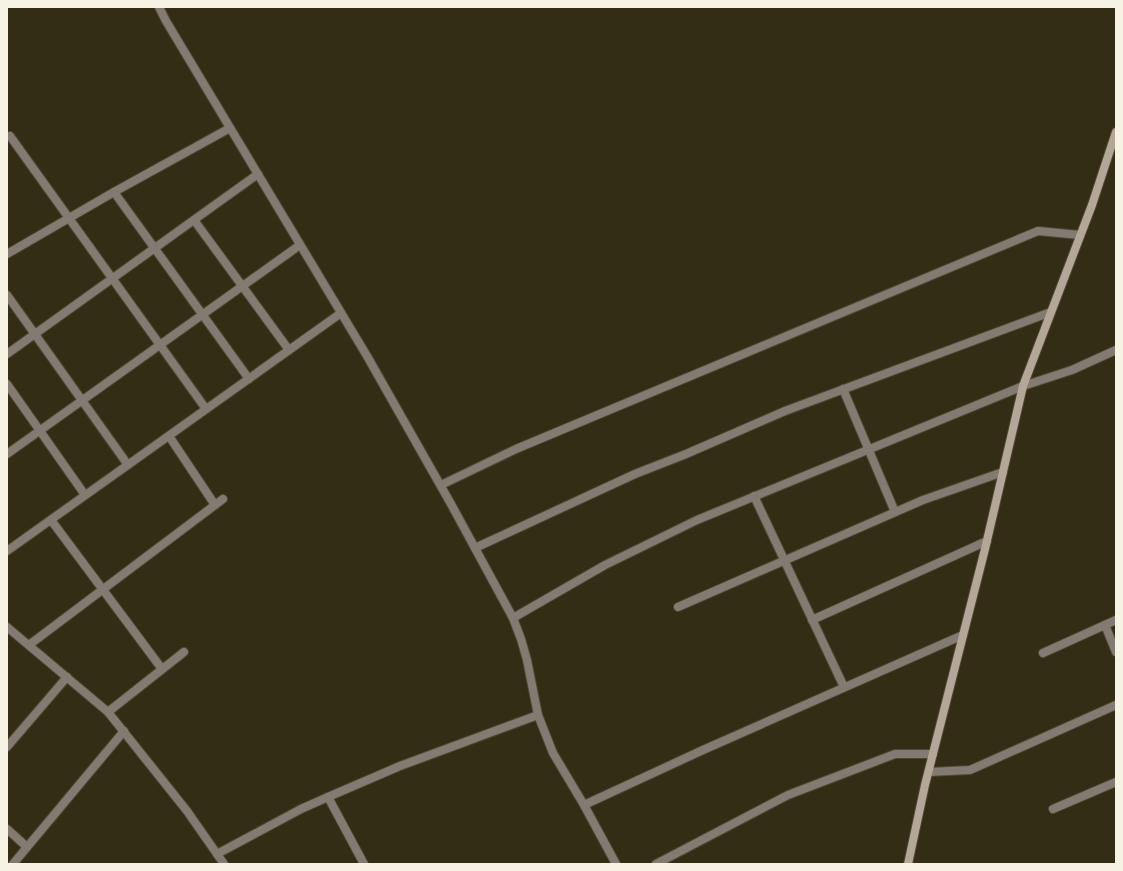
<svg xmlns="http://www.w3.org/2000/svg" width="1123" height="871" font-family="Figtree,sans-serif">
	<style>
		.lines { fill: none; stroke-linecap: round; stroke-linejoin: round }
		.lane-casing { stroke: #4e4932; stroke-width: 10 }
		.street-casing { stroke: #4e4932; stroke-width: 10 }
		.secondary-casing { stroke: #4e4932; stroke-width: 10 }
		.lane { stroke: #837b71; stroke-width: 8 }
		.street { stroke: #837b71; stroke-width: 8 }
		.secondary { stroke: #b4a797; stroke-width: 8 }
	</style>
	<rect width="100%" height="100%" fill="#332d15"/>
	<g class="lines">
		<defs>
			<g id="lane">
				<polyline points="10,136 206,409"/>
				<polyline points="114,192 249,379"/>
				<polyline points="194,220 289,350"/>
				<polyline points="7,295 128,465"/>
				<polyline points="7,354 258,174"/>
				<polyline points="7,384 85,495"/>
				<polyline points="843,389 895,512"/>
				<polyline points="169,436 215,505"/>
				<polyline points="7,454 300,245"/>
				<polyline points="441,485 516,449 1038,231 1080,235"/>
				<polyline points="754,496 844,687"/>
				<polyline points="51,520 162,669"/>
				<polyline points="475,548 635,474 686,454 785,411 1051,312"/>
				<polyline points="7,551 341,313"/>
				<polyline points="678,607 923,500 1003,472"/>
				<polyline points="812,620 987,541"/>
				<polyline points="1105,625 1116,652"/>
				<polyline points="29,645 223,499"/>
				<polyline points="1043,653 1116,620"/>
				<polyline points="7,747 67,677"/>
				<polyline points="929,772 970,770 1116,705"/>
				<polyline points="328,797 364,864"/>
				<polyline points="584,805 703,750 963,635"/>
				<polyline points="1053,809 1116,782"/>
				<polyline points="7,829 27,847"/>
				<polyline points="13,864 124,731"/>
				<polyline points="656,864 788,795 895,754 933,754"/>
			</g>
			<g id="street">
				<polyline points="159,7 166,21 367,356 451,504 513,618 521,639 527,660 538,715 553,753 584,805 616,864"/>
				<polyline points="7,254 114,192 230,128"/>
				<polyline points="513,618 605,565 697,520 1023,386 1072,370 1116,350"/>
				<polyline points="7,627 108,712 187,811 224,864"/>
				<polyline points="108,712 184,652"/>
				<polyline points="217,854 301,809 328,797 400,766 538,715"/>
			</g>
			<polyline id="secondary" points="908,864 925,785 985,549 1023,386 1092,205 1116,132"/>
		</defs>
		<!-- lane casing -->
		<use href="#lane" class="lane-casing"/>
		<!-- street casing -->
		<use href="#street" class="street-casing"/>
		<!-- secondary casing -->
		<use href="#secondary" class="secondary-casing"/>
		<!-- lane -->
		<use href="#lane" class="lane"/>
		<!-- street -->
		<use href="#street" class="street"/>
		<!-- secondary -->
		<use href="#secondary" class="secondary"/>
	</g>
	<!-- border -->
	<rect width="1123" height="871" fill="none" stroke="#f6f2e4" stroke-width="16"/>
</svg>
